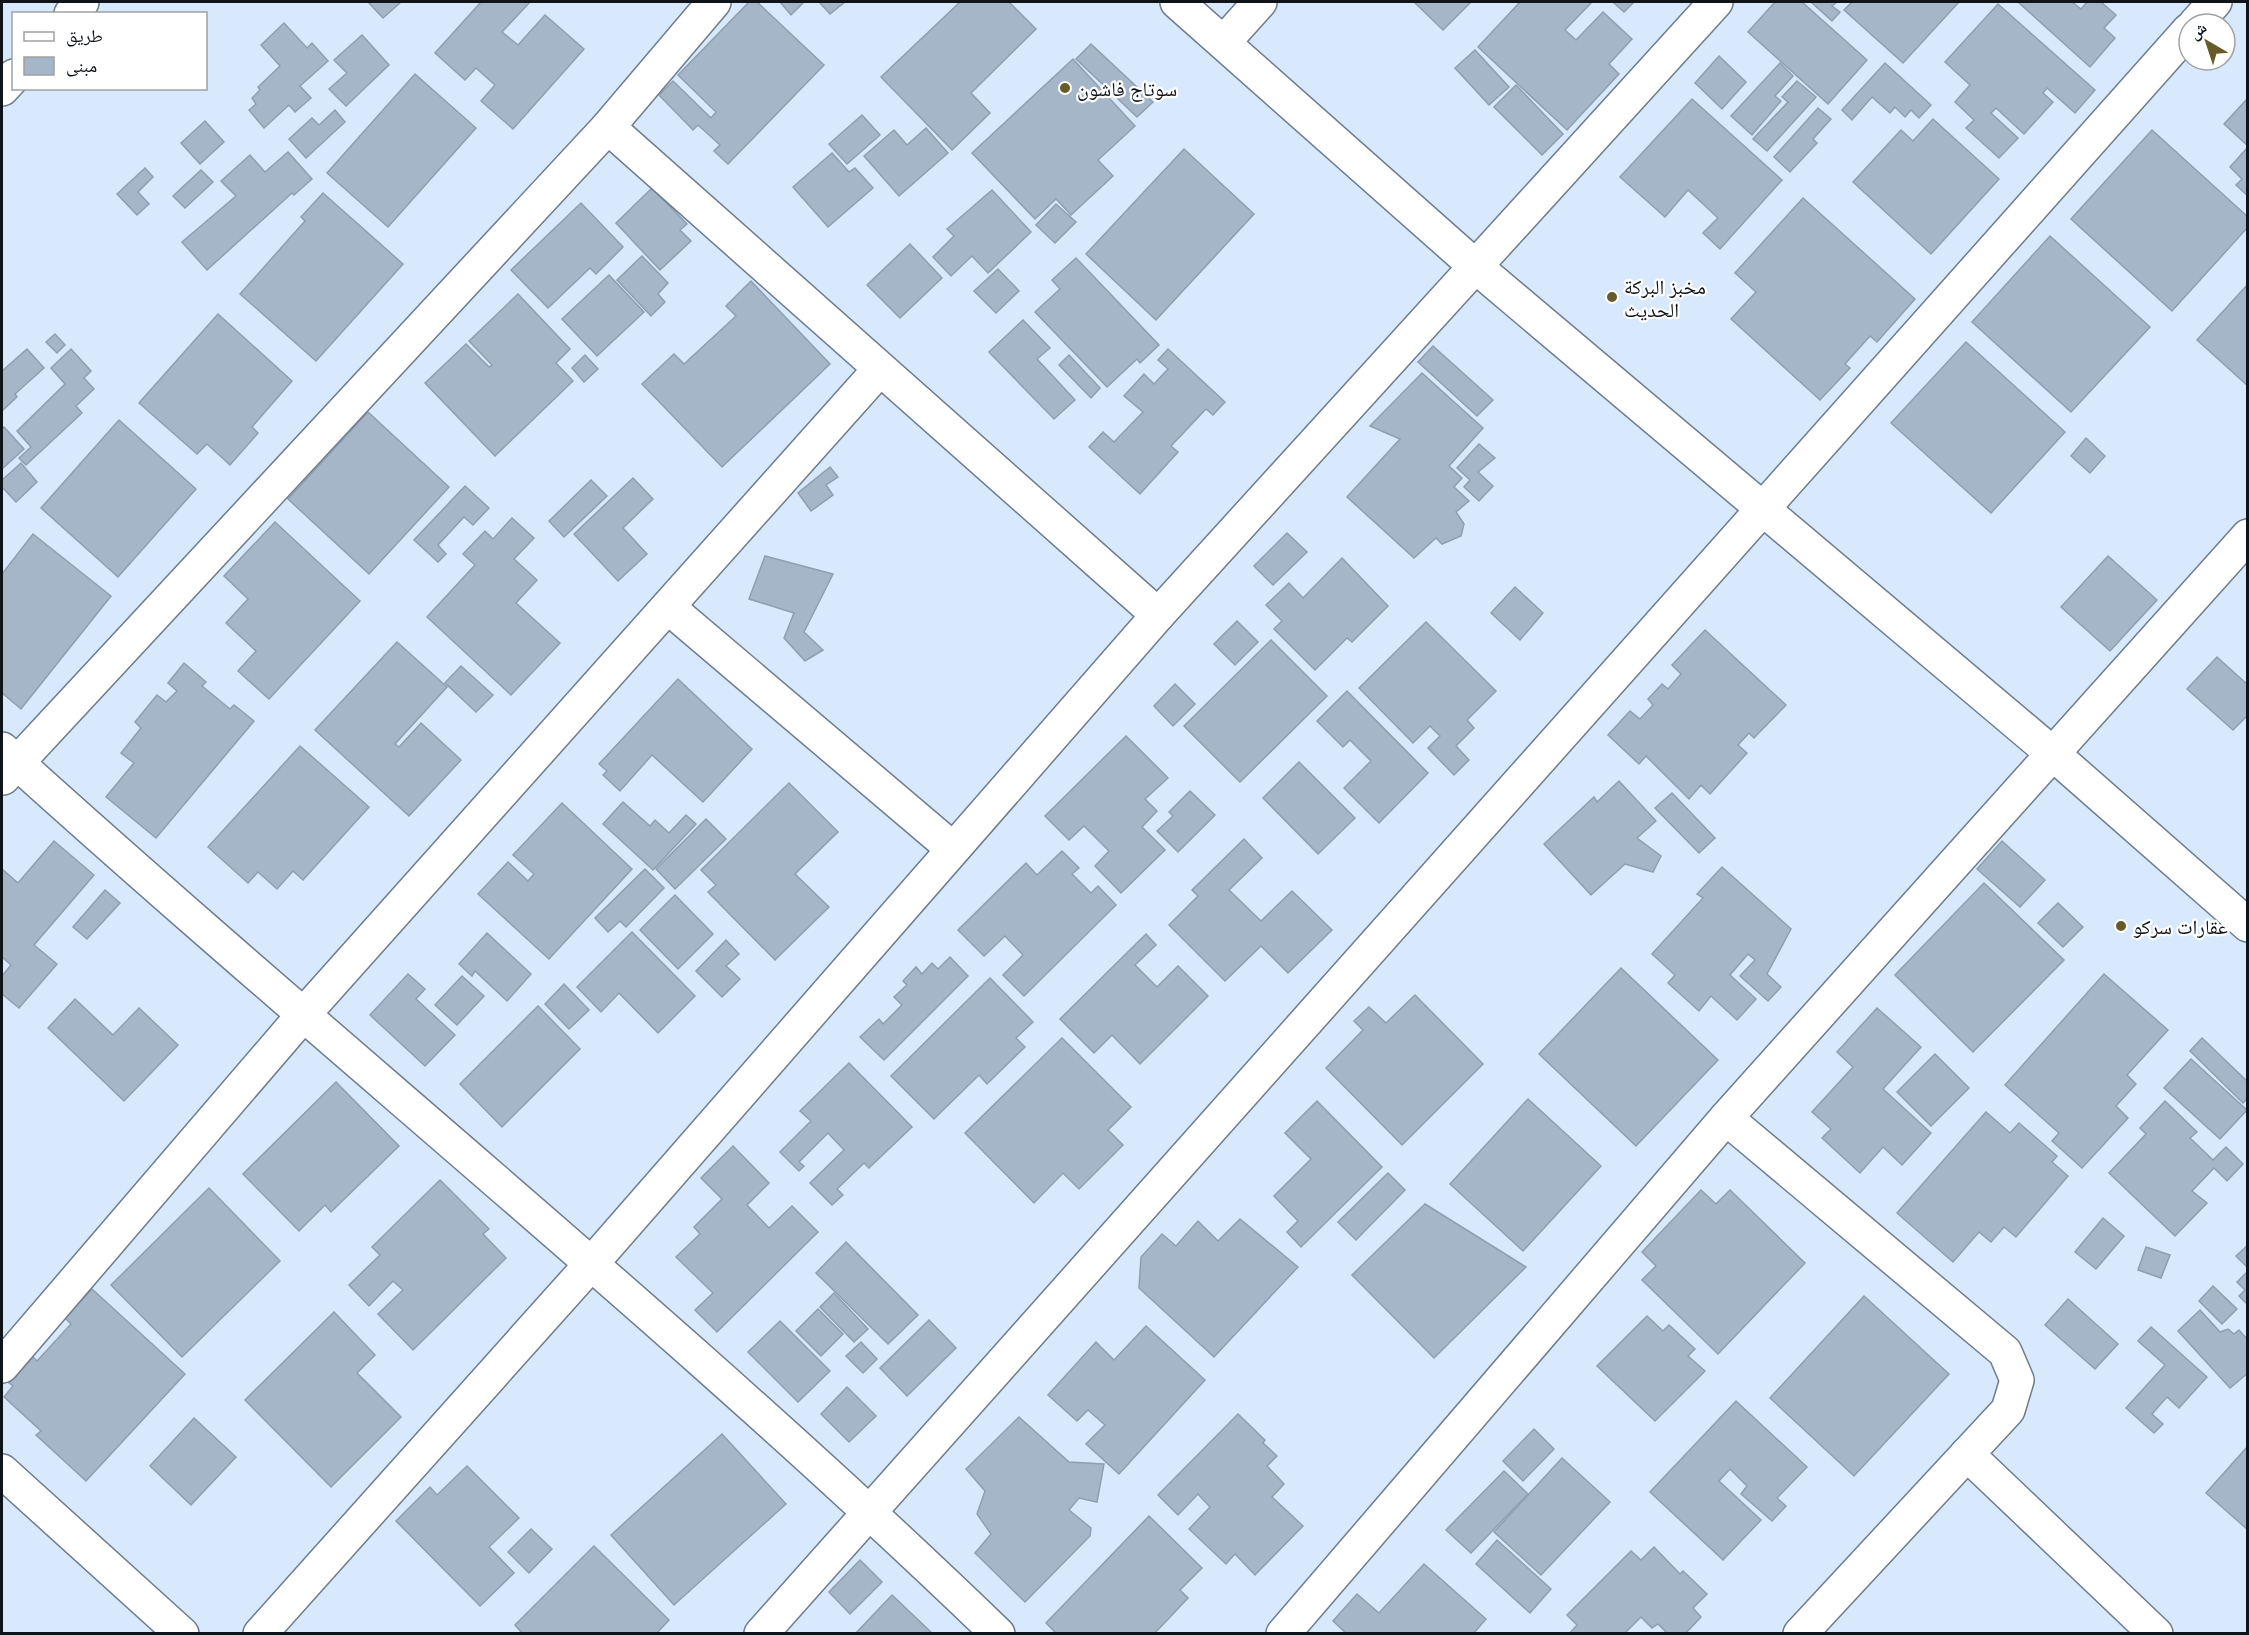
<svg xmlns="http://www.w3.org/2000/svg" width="2249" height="1635" font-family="'Open Sans','Noto Naskh Arabic',sans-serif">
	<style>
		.building { fill: #a6b6c9; stroke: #8f9fb1; stroke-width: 1.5 }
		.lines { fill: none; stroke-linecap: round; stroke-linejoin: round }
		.minor-casing { stroke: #6d7c8e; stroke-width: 36 }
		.tertiary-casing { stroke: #6d7c8e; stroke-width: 36 }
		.minor { stroke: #fff; stroke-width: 33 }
		.tertiary { stroke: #fff; stroke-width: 33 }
		.poi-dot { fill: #675c29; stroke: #fff; stroke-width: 2 }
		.labels { text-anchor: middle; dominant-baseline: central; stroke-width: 4.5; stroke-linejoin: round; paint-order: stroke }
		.poi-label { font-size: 20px; fill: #0e141a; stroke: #fff; text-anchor: start }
	</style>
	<rect width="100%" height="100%" fill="#d8e9fd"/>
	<!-- building -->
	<g class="building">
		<polygon points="368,2 401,2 383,18"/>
		<polygon points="481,2 530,2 502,32 518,45 545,15 584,49 513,129 481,101 495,85 476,68 465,80 435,53"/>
		<polygon points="749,2 757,2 824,65 728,164 714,151 720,145 698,125 693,130 659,95 673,81 711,118 716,112 678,75"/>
		<polygon points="780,2 804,2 791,15"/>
		<polygon points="819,2 845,2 830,14"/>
		<polygon points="960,2 1009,2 1036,29 971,93 990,113 952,150 881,77"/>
		<polygon points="1414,2 1471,2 1443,30"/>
		<polygon points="1520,2 1592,2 1565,30 1576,40 1603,12 1632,39 1609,64 1619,74 1567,130 1478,47"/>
		<polygon points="1613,2 1634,2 1624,12"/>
		<polygon points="1775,2 1802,2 1867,60 1828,104 1748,32"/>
		<polygon points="1811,2 1837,2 1832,6 1840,12 1832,21"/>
		<polygon points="1852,2 1959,2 1903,63 1844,10"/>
		<polygon points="2018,2 2072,2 2081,9 2087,2 2101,2 2116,15 2104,28 2115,38 2090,67"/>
		<polygon points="1998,4 2095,90 2075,113 2047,88 2043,93 2053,102 2024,134 1996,108 1991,113 2018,138 1999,158 1966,128 1974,120 1955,102 1970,85 1945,62"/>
		<polygon points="284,23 307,48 312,43 328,61 300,86 311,98 295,112 289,105 264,128 249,110 256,104 252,98 260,90 258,87 280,66 261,45"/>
		<polygon points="362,35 389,65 346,106 329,89 347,73 334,60"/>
		<polygon points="1091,44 1153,102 1137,117 1076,59"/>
		<polygon points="1475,50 1509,87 1489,105 1455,68"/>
		<polygon points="1719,56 1746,82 1722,109 1695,83"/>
		<polygon points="1073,59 1135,126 1098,160 1113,176 1071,215 1056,199 1035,219 972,153"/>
		<polygon points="1780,63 1793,76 1775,96 1781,101 1752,135 1731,116"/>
		<polygon points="1885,63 1931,105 1919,118 1911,110 1905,117 1895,107 1890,113 1872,97 1852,120 1842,110"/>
		<polygon points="415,74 476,128 388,227 327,173"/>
		<polygon points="1797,81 1816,97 1767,151 1753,139 1788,102 1782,97"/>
		<polygon points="1516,85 1563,134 1542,155 1494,107"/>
		<polygon points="2248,98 2248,146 2224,124"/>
		<polygon points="1692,99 1782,180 1720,249 1703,233 1718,218 1688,190 1665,217 1620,177"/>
		<polygon points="1818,108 1831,119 1813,139 1817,143 1790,172 1774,157"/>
		<polygon points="335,110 345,122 306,158 289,139 312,118 319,125"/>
		<polygon points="862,115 880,135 847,164 829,144"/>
		<polygon points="1933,119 1999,179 1931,254 1853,182 1901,130 1913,141"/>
		<polygon points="205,121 224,142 200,164 181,143"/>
		<polygon points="926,128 948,153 899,196 864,156 894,130 907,145"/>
		<polygon points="2152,130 2248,217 2248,227 2172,311 2071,219"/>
		<polygon points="2248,147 2248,196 2236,185 2242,179 2230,167"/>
		<polygon points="1184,149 1254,214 1156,320 1086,254"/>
		<polygon points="288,152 312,179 294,195 292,193 207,270 182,242 236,196 221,181 250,155 265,172"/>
		<polygon points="832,153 849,172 855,168 873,188 828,227 793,187"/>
		<polygon points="145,168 153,177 138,192 149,204 137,215 117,194"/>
		<polygon points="201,170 213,182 185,208 173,196"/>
		<polygon points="652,188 687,224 680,230 691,241 660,270 616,223"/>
		<polygon points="992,190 1031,232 988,273 972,256 951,276 933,257 954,236 947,229"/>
		<polygon points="323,193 403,264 316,361 240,294 305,221 301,217"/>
		<polygon points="1803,198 1915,299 1877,342 1870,336 1845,364 1850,368 1820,400 1731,319 1756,292 1735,273"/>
		<polygon points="581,203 623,247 596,274 590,268 548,308 511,270"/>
		<polygon points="1056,204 1076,222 1055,243 1036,225"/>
		<polygon points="2050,236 2150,327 2071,412 1972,322"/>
		<polygon points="910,244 942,278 900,318 867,285"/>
		<polygon points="642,256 668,283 658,294 665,302 651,316 617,280"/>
		<polygon points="1076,258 1159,345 1140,363 1137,359 1107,387 1035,312 1060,289 1052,280"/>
		<polygon points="998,269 1019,291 996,313 974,291"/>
		<polygon points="609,275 644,312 597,356 562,319"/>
		<polygon points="751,281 830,364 722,467 642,384 674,354 684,364 736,316 726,306"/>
		<polygon points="2248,284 2248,386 2197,340"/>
		<polygon points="518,294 570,349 556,363 573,381 495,456 425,383 466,344 489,367 492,365 469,341"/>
		<polygon points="218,314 292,381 252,427 258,433 230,465 207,444 197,454 139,403"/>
		<polygon points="1023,320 1050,348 1037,359 1075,400 1054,419 989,352"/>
		<polygon points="55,334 65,345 57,353 46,342"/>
		<polygon points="1966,342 2065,432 1991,513 1891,423"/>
		<polygon points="1433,346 1493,400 1477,416 1418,362"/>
		<polygon points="27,349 44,368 15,394 17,397 2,411 2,371"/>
		<polygon points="71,349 91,371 84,378 94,389 76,406 82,413 26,465 19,458 31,447 17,431 65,384 51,368"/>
		<polygon points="1168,349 1225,402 1213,415 1206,409 1171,446 1178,452 1140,494 1089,447 1103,432 1114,442 1143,412 1124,396 1144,374 1154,384 1168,369 1158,360"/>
		<polygon points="585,355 598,369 584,382 572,368"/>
		<polygon points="1069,355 1100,388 1091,398 1059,365"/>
		<polygon points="1422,373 1483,428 1449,466 1462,478 1454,487 1469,501 1456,512 1464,524 1461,536 1442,544 1436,538 1414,558 1347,497 1400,439 1370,426"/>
		<polygon points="368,412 449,487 369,574 288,499"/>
		<polygon points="119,420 196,489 118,577 41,508"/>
		<polygon points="4,427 24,449 2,469 2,430"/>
		<polygon points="2086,438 2105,456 2090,473 2071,456"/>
		<polygon points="1479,444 1495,458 1478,472 1493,486 1479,501 1464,487 1470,480 1457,468"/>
		<polygon points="21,463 37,482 16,502 2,487 2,480"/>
		<polygon points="830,467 838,477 826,485 833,495 811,511 798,493"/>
		<polygon points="633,478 653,499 623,528 647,554 618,581 574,534"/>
		<polygon points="591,480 607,496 564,537 549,521"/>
		<polygon points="465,486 489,508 473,525 464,517 438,545 446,554 438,562 414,540"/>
		<polygon points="512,518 534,538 514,559 537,580 516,603 560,643 511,695 427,617 475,565 463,554 485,531 493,539"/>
		<polygon points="275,522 360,601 269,699 238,671 256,651 226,623 248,599 224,576"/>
		<polygon points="1287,533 1307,552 1273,585 1254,566"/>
		<polygon points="33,534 111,596 21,709 2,693 2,574"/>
		<polygon points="765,556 833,574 804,632 823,650 805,661 784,638 794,613 749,599"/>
		<polygon points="2108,556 2157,600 2110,651 2061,607"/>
		<polygon points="1342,558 1388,606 1352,642 1347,638 1315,670 1274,629 1282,621 1266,605 1289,583 1303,598"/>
		<polygon points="1515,587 1543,613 1520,640 1491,613"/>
		<polygon points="1237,621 1258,642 1235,665 1214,644"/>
		<polygon points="1426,622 1496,691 1467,720 1474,728 1456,746 1469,760 1454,775 1428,748 1440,736 1430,726 1413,743 1359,688"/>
		<polygon points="1705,630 1786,705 1754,738 1749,733 1738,745 1747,753 1710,794 1701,785 1689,799 1646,756 1639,764 1608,735 1630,711 1640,719 1653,705 1648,699 1662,684 1668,689 1681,674 1672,665"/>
		<polygon points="1271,640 1327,696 1240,782 1184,726"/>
		<polygon points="397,642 447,687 395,744 399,747 421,723 461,760 409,816 315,730"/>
		<polygon points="2217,657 2248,685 2248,715 2233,730 2187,689"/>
		<polygon points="184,663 206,682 202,686 230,709 234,705 254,721 156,838 106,797 134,763 121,753 141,728 135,722 157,695 166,702 177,691 168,683"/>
		<polygon points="461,666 493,695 476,712 445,683"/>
		<polygon points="678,679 752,749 703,802 652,755 620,791 603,775 607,771 599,764"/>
		<polygon points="1175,684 1195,704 1173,726 1154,706"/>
		<polygon points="1347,691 1428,773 1379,823 1344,788 1371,761 1350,740 1343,747 1317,721"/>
		<polygon points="1126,736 1168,778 1145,799 1157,811 1142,827 1165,850 1121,893 1095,866 1109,851 1084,826 1069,840 1045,816"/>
		<polygon points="300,746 369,807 303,880 293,871 277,889 258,872 248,883 208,847"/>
		<polygon points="1299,762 1355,818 1318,854 1263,798"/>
		<polygon points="1619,781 1656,821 1637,838 1661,856 1653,872 1625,864 1591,895 1544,844 1594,797 1597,802"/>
		<polygon points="789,783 838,832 795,874 829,907 775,960 708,892 716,885 701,870"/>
		<polygon points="1190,791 1215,815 1178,852 1157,831 1173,816 1169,812"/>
		<polygon points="1672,793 1715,838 1699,853 1655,808"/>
		<polygon points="623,802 650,826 655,820 669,833 686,815 696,824 653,870 603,824"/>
		<polygon points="562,803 632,869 549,959 478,894 508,862 528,881 534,874 513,855"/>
		<polygon points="706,819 726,839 675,889 656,869"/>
		<polygon points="1244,839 1262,858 1229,890 1261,921 1292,891 1332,930 1288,973 1261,946 1225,981 1169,925 1198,896 1192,890"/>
		<polygon points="54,841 94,875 34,945 57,964 19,1008 2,994 2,976 11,965 2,957 2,869 18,883"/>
		<polygon points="2002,841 2045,880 2020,907 1977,869"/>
		<polygon points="1062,851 1079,868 1072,874 1091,893 1098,886 1116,905 1024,996 1003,975 1023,955 1005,936 984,956 958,930 1026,863 1037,875"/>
		<polygon points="1722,867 1791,929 1767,974 1781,987 1768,1001 1740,976 1755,960 1748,954 1730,975 1756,999 1737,1020 1711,996 1699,1011 1668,983 1675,975 1652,954 1703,898 1697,894"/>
		<polygon points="645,869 664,888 626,927 620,921 608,932 595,918"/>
		<polygon points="1984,883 2064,960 1973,1052 1895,975"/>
		<polygon points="105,890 120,903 87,939 73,927"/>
		<polygon points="675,895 713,934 678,969 640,930"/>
		<polygon points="2058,903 2083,927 2063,947 2038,923"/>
		<polygon points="632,932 695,996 658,1033 619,993 601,1012 577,987"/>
		<polygon points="487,933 531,974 507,1001 475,971 472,976 459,964"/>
		<polygon points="1146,934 1156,945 1135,965 1157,987 1178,966 1208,996 1140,1064 1112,1035 1094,1053 1060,1019"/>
		<polygon points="726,940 739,954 726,966 740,979 722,997 696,971"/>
		<polygon points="950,957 968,976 884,1060 860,1037 879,1019 883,1024 902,1005 894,997 907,985 903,981 916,967 922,974 932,963 938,969"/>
		<polygon points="1621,968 1718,1060 1636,1146 1539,1054"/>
		<polygon points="408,974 425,989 416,999 455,1035 425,1066 370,1015"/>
		<polygon points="2104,974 2168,1030 2127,1075 2136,1084 2116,1106 2128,1118 2082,1168 2052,1141 2059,1133 2005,1085"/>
		<polygon points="462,976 484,996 457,1025 435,1005"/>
		<polygon points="990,978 1033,1022 1016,1038 1025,1047 987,1084 979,1075 934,1119 891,1076"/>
		<polygon points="564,984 589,1010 569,1029 545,1004"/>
		<polygon points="1415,995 1483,1064 1402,1145 1326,1068 1363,1030 1354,1021 1369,1007 1386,1023"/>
		<polygon points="75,999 113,1035 139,1008 178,1045 124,1101 48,1028"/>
		<polygon points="538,1006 580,1049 502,1127 460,1084"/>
		<polygon points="1877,1008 1921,1047 1883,1089 1931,1133 1902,1165 1883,1147 1860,1173 1822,1138 1831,1129 1812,1112 1853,1067 1837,1052"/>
		<polygon points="1062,1038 1131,1107 1108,1130 1123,1145 1079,1189 1063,1173 1034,1203 965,1133"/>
		<polygon points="2202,1038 2248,1082 2248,1098 2243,1103 2190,1051"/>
		<polygon points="1935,1054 1969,1088 1931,1126 1897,1092"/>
		<polygon points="2191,1059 2247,1110 2220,1139 2164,1088"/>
		<polygon points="849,1063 912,1127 869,1168 864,1163 837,1189 843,1195 832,1205 810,1183 844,1150 828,1133 799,1162 804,1166 799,1171 780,1152 811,1121 800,1111"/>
		<polygon points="336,1082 399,1146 331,1212 325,1205 299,1231 243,1174"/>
		<polygon points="1528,1099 1601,1166 1523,1251 1450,1184"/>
		<polygon points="1317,1101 1382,1167 1301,1247 1287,1232 1298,1221 1274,1196 1311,1159 1285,1133"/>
		<polygon points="2165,1101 2197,1132 2190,1138 2213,1160 2226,1147 2243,1164 2227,1181 2214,1168 2192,1191 2207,1203 2175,1236 2109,1173 2146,1134 2140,1128"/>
		<polygon points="1986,1112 2010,1133 2019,1123 2057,1156 2052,1162 2068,1176 2016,1237 2004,1227 1991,1242 1979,1232 1953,1262 1897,1213"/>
		<polygon points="733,1146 769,1183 747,1205 769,1228 792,1206 818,1232 717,1332 695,1310 713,1293 676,1257 700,1234 694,1227 722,1199 701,1178"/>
		<polygon points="1388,1173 1405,1190 1356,1240 1338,1222"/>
		<polygon points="440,1180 489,1229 483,1234 506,1258 413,1350 378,1314 403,1290 393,1281 369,1306 349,1285 380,1255 372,1247"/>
		<polygon points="209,1188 280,1261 182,1357 111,1285"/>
		<polygon points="1701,1190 1716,1204 1730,1190 1805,1263 1718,1354 1642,1280 1656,1266 1642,1252"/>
		<polygon points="1425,1204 1526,1267 1434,1358 1352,1275"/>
		<polygon points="2103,1218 2124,1236 2096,1269 2075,1252"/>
		<polygon points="1240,1219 1298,1267 1214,1357 1139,1288 1141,1257 1162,1234 1176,1246 1198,1221 1218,1241"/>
		<polygon points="846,1242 918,1315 888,1344 816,1273"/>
		<polygon points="2248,1245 2248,1268 2236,1256"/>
		<polygon points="2146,1247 2170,1255 2161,1278 2138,1270"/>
		<polygon points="2248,1271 2248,1305 2239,1296 2245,1290 2237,1282"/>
		<polygon points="2213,1286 2237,1309 2222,1324 2199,1301"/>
		<polygon points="92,1289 185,1374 86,1481 36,1435 41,1431 4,1397 13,1386 9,1383 33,1357 37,1361 71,1324 65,1318"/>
		<polygon points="834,1293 868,1329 854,1342 820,1307"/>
		<polygon points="1864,1296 1949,1374 1854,1476 1770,1398"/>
		<polygon points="2068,1299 2118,1344 2095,1369 2045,1325"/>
		<polygon points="818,1309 843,1334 821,1356 796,1331"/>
		<polygon points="2200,1310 2220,1332 2228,1329 2234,1334 2239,1330 2248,1340 2248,1373 2230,1388 2178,1331"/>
		<polygon points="334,1312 375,1355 357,1373 401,1417 331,1487 245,1400"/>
		<polygon points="1647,1316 1663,1331 1669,1325 1695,1349 1688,1356 1705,1371 1655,1421 1597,1366"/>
		<polygon points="929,1320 956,1348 907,1396 880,1368"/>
		<polygon points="780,1321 830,1371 798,1402 748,1352"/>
		<polygon points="1146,1326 1205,1380 1119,1474 1086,1444 1105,1425 1088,1410 1077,1421 1048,1395 1096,1342 1114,1360"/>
		<polygon points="2151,1327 2207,1377 2179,1408 2167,1397 2152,1414 2163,1424 2154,1433 2126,1408 2165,1365 2138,1341"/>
		<polygon points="861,1342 877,1359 863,1373 846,1356"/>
		<polygon points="847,1387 876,1416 849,1442 821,1414"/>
		<polygon points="1736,1401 1807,1467 1777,1498 1786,1506 1772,1521 1741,1494 1747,1486 1730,1469 1719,1481 1761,1520 1723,1560 1650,1492"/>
		<polygon points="1238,1414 1265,1440 1263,1443 1277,1456 1267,1466 1284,1484 1272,1497 1303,1526 1255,1575 1235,1554 1226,1564 1189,1529 1210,1507 1198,1494 1178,1515 1158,1495"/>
		<polygon points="1019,1417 1069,1462 1104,1464 1097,1502 1079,1498 1069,1510 1091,1528 1090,1536 1025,1602 975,1553 991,1534 977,1514 985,1491 966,1469"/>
		<polygon points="194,1418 236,1457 191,1505 150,1466"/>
		<polygon points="1534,1429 1554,1449 1523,1481 1503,1461"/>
		<polygon points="722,1434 786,1504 674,1605 611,1535"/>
		<polygon points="2248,1446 2248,1530 2206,1493"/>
		<polygon points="1562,1458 1610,1502 1541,1575 1494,1532"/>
		<polygon points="467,1466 519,1518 489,1547 514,1573 480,1606 396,1521 430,1487 437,1495"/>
		<polygon points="1504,1471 1528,1494 1471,1553 1446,1530"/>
		<polygon points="1149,1516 1202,1568 1180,1590 1188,1598 1154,1634 1057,1634 1046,1623"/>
		<polygon points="531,1529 552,1549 529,1573 508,1552"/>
		<polygon points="1497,1540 1551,1589 1530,1613 1476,1564"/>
		<polygon points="594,1546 669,1620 656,1634 523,1634 515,1625"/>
		<polygon points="1654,1547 1680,1574 1683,1571 1707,1594 1693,1608 1701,1617 1685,1634 1668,1634 1658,1624 1652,1628 1641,1617 1624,1634 1569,1634 1577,1625 1567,1615 1631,1551 1641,1560"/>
		<polygon points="860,1560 882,1582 850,1614 829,1592"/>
		<polygon points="1424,1564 1486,1619 1473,1634 1347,1634 1333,1621 1357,1594 1379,1613"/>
		<polygon points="892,1595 933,1634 855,1634"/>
	</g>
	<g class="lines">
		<defs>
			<g id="minor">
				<polyline points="2195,24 2215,2"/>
				<polyline points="1224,42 1260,2"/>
				<polyline points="608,127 1158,615"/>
				<polyline points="668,607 953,849"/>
				<path d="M2 749C331 1047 678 1325 998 1634"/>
				<polyline points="3,778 608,127 714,2"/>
				<polyline points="1726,1118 2005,1352 2017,1380 2008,1410 1800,1634"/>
				<polyline points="2,1366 304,1014 879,370"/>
				<polyline points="1967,1454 2156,1634"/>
				<polyline points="2,1471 182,1634"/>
				<polyline points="260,1634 592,1263 1158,615 1716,2"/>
				<polyline points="761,1634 2189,30"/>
				<polyline points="1283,1634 1726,1118 2248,536"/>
			</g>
			<g id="tertiary">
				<polyline points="1177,2 1475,266 2052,753 2248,925"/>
				<polyline points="71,14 82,2"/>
				<polyline points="2,89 14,76"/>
			</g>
		</defs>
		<!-- minor casing -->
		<use href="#minor" class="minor-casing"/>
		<!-- tertiary casing -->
		<use href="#tertiary" class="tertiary-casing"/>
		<!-- minor -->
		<use href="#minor" class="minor"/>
		<!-- tertiary -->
		<use href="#tertiary" class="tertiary"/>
	</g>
	<!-- markers -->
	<g class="poi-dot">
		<circle cx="1065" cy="88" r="6"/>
		<circle cx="1612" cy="297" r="6"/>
		<circle cx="2121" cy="926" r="6"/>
	</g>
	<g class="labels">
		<!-- poi labels -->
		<g class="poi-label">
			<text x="1077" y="88">سوتاج فاشون</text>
			<text x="1624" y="286">مخبز البركة<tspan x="1624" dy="23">الحديث</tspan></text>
			<text x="2133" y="926">عقارات سركو</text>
		</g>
	</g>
	<!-- border -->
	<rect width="2249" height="1635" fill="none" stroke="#0e141a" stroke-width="6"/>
	<!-- legend -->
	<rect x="12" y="12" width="195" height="78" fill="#ffffff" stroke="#9fa1a3" stroke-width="1.5"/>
	<rect x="24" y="32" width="30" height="9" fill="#ffffff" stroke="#9fa1a3" stroke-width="1.5"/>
	<text x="66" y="42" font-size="18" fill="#0e141a">طريق</text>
	<rect x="24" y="57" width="30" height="18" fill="#a6b6c9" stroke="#9fa1a3" stroke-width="1.5"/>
	<text x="66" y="72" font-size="18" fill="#0e141a">مبنى</text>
	<!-- north arrow -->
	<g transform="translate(2207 42) rotate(321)"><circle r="28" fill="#ffffff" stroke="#9fa1a3" stroke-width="1.5"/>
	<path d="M0-4.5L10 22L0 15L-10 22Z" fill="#675c29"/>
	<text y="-9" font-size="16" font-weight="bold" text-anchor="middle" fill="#0e141a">ش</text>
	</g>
</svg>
